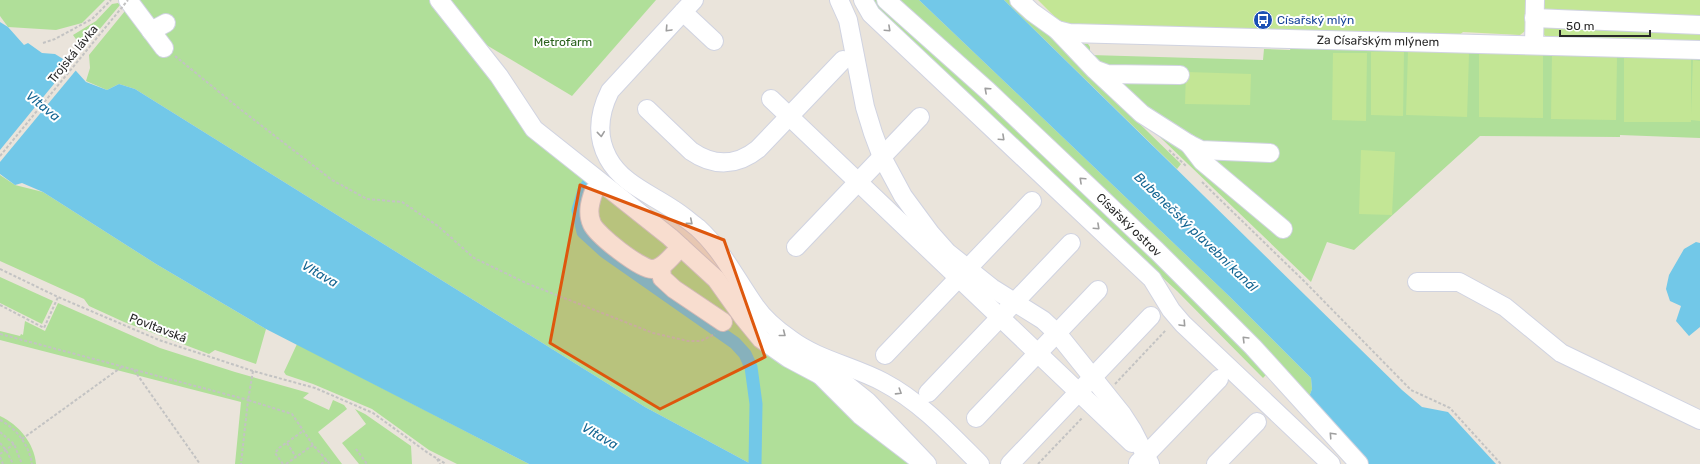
<svg xmlns="http://www.w3.org/2000/svg" width="1700" height="464" font-family="Rubik,sans-serif">
	<style>
		.green { fill: #b0df99 }
		.pitch { fill: #c3e695 }
		.water { fill: #72c8e8 }
		.pier { fill: #eae4db }
		.lines { fill: none; stroke-linecap: round; stroke-linejoin: round }
		.canal { stroke: #72c8e8; stroke-width: 13 }
		.minor-casing { stroke: #d0d3e1; stroke-width: 20 }
		.path { stroke: #c3c3c3; stroke-width: 2; stroke-dasharray: 3 2; stroke-linecap: butt }
		.minor { stroke: #fff; stroke-width: 18 }
		.path-bridge { stroke: #c3c3c3; stroke-width: 2; stroke-dasharray: 3 2; stroke-linecap: butt }
		.oneway { stroke: #9f9f9f }
		.marked { fill: #de570d; fill-opacity: 0.2; stroke: #de570d; stroke-width: 3; stroke-linejoin: round }
		.labels { text-anchor: middle; dominant-baseline: central; stroke-width: 4; stroke-linejoin: round; paint-order: stroke }
		.transit-label { font-size: 12px; fill: #164399; stroke: #fff; text-anchor: start }
		.street-label { font-size: 12px; fill: #292929; stroke: #fff }
		.park-label { font-size: 12px; fill: #2a621d; stroke: #fff }
		.water-label { font-size: 13px; font-style: italic; fill: #136592; stroke: #fff }
	</style>
	<rect width="100%" height="100%" fill="#eae4db"/>
	<!-- green -->
	<g class="green">
		<polygon points="0,0 105,0 82,23 56,30 8,27 0,16"/>
		<polygon points="134,0 432,0 529,131 656,234 915,464 751,464 645,407 135,89 119,84 107,90 86,81 90,68 89,55"/>
		<polygon points="444,0 656,0 572,96 478,40"/>
		<polygon points="864,0 919,0 1229,296 1311,378 1312,389 1309,397 1275,365 1263,378 1177,291"/>
		<polygon points="1004,0 1011,0 1049,35 1060,43 1111,96 1181,164 1177,169"/>
		<polygon points="118,3 120,5 83,49 73,35 96,21 112,4"/>
		<polygon points="1072,43 1088,44 1090,47 1090,55 1263,60 1264,49 1290,50 1291,47 1700,55 1700,138 1620,135 1620,137 1480,136 1354,250 1327,242 1311,282 1139,117"/>
		<polygon points="0,175 15,185 43,192 156,264 266,329 256,364 215,350 209,354 124,322 89,306 84,299 0,261"/>
		<polygon points="0,277 53,301 42,324 0,303"/>
		<polygon points="58,303 160,348 235,372 309,393 303,398 329,410 333,400 344,405 347,409 318,432 342,464 235,464 241,402 0,340 0,331 20,336 21,334 23,335 25,321 45,331"/>
		<polygon points="297,344 529,464 457,464 429,450 372,409 313,384 286,375 284,372"/>
		<polygon points="355,409 365,414 411,446 412,464 359,464 342,443 366,424"/>
		<path d="M0 416C19 425 34 443 36 464H0Z"/>
	</g>
	<!-- pitch -->
	<g class="pitch">
		<polygon points="1038,0 1700,0 1700,41 1545,36 1541,31 1525,31 1520,35 1463,32 1457,37 1074,24 1060,22"/>
		<polygon points="1408,51 1469,53 1467,117 1406,115"/>
		<polygon points="1371,52 1404,52 1403,116 1371,115"/>
		<polygon points="1333,53 1367,53 1366,121 1332,120"/>
		<polygon points="1479,53 1543,54 1543,118 1479,117"/>
		<polygon points="1552,56 1617,57 1616,120 1551,119"/>
		<polygon points="1624,56 1691,56 1691,114 1693,60 1700,61 1700,121 1691,120 1691,122 1624,122"/>
		<polygon points="1186,72 1251,74 1250,105 1185,104"/>
		<polygon points="1361,150 1395,152 1392,215 1359,214"/>
	</g>
	<!-- water -->
	<g class="water">
		<polygon points="919,0 1004,0 1402,390 1422,407 1448,412 1496,464 1366,464 1309,397 1312,389 1311,378 1229,296"/>
		<polygon points="0,22 8,27 24,45 28,43 42,53 55,54 68,62 86,82 107,90 119,84 135,89 645,407 751,464 529,464 266,329 156,264 43,192 22,183 15,185 0,174"/>
		<polygon points="1696,242 1700,243 1700,327 1689,336 1676,321 1681,306 1670,301 1666,289 1669,275 1684,249"/>
	</g>
	<!-- pier -->
	<polygon class="pier" points="71,63 77,69 0,162 0,150"/>
	<g class="lines">
		<!-- canal -->
		<polyline class="canal" points="590,181 584,190 578,210 583,232 605,252 735,343 745,354 751,367 756,404 755,464"/>
		<defs>
			<g id="minor">
				<polyline points="128,0 164,48"/>
				<polyline points="439,0 499,76 534,129 670,237 716,279 743,317 761,339 788,358 820,375"/>
				<path d="M694 0 610 91C599 113 596 136 608 158 622 184 651 194 674 210 682 215 690 222 698 228 722 250 736 279 755 306 764 319 777 330 790 339 818 360 853 366 883 382 921 402 950 434 980 464"/>
				<polyline points="839,0 848,20 865,107 873,133 882,157 903,196 931,234 947,252 992,288 1043,320 1057,333 1122,414 1133,431 1150,464"/>
				<polyline points="863,0 871,14 1152,279 1171,310 1183,324 1331,464"/>
				<polyline points="886,0 988,91 1157,251 1253,347 1359,464"/>
				<polyline points="1019,0 1032,12 1057,30 1095,70 1142,114 1189,144 1201,150 1270,153"/>
				<polyline points="683,12 714,41"/>
				<polyline points="1534,18 1700,25"/>
				<polyline points="1057,30 1069,33 1700,50"/>
				<polyline points="151,31 166,23"/>
				<polyline points="1534,45 1535,0"/>
				<polyline points="1096,70 1107,74 1180,75"/>
				<polyline points="771,99 1132,443"/>
				<path d="M647 109 691 151C714 167 737 166 758 149L843 60"/>
				<polyline points="1189,144 1202,161 1283,229"/>
				<path d="M594 191C590 202 587 213 592 224 597 235 640 269 652 269 664 269 673 254 681 247"/>
				<polyline points="796,247 920,117"/>
				<polyline points="661,267 662,278 674,289 723,322"/>
				<polyline points="1417,282 1459,282 1505,307 1561,353 1700,420"/>
				<polyline points="885,355 1032,201"/>
				<polyline points="928,393 1071,243"/>
				<polyline points="976,418 1098,290"/>
				<polyline points="1138,463 1219,379"/>
				<polyline points="924,464 860,415 820,375 842,381 867,401 927,464"/>
				<polyline points="1010,464 1151,316"/>
				<polyline points="1216,464 1257,422"/>
			</g>
		</defs>
		<!-- minor casing -->
		<use href="#minor" class="minor-casing"/>
		<!-- path -->
		<g class="path">
			<polyline points="43,43 55,39 92,19 111,0"/>
			<polyline points="175,56 240,109 332,180 367,199 402,202 438,226 474,258 526,283 653,333 688,341 701,341 715,334"/>
			<polyline points="1169,150 1186,166"/>
			<polyline points="1202,182 1305,282 1411,390 1450,408 1501,464"/>
			<polyline points="0,269 58,297 159,340 253,371 315,388 373,413 428,453 446,464"/>
			<polyline points="0,305 44,328 58,297"/>
			<polyline points="0,334 248,400 241,464"/>
			<polyline points="134,370 200,464"/>
			<polyline points="253,371 248,400 292,414 313,445 330,464"/>
			<polyline points="1115,384 1166,330"/>
			<path d="M0 420C17 429 29 445 32 464"/>
			<polyline points="0,432 14,444 22,464"/>
			<polyline points="22,439 123,366"/>
			<polyline points="0,443 6,450 13,464"/>
			<polyline points="287,443 296,457"/>
			<polyline points="356,449 367,464"/>
			<polyline points="0,454 14,444"/>
			<polyline points="0,457 3,464"/>
			<polyline points="437,459 440,464"/>
			<polyline points="283,464 275,453 279,448 303,431"/>
			<polyline points="286,464 313,445"/>
			<polyline points="321,464 327,460"/>
			<polyline points="1038,464 1083,417"/>
		</g>
		<!-- minor -->
		<use href="#minor" class="minor"/>
		<!-- path-bridge -->
		<polyline class="path-bridge" points="0,156 128,0"/>
	</g>
	<!-- one-way arrows -->
	<defs><path id="oneway-chevron" d="M-2-3.5L2.5 0L-2 3.5" fill="none" stroke-width="1.6" stroke-linecap="round" stroke-linejoin="round"/></defs>
	<g class="oneway">
		<use href="#oneway-chevron" transform="translate(668 29) rotate(133)"/>
		<use href="#oneway-chevron" transform="translate(888 29) rotate(43)"/>
		<use href="#oneway-chevron" transform="translate(987 90) rotate(-138)"/>
		<use href="#oneway-chevron" transform="translate(601 134) rotate(84)"/>
		<use href="#oneway-chevron" transform="translate(1002 138) rotate(43)"/>
		<use href="#oneway-chevron" transform="translate(1082 180) rotate(-137)"/>
		<use href="#oneway-chevron" transform="translate(690 222) rotate(40)"/>
		<use href="#oneway-chevron" transform="translate(1097 227) rotate(43)"/>
		<use href="#oneway-chevron" transform="translate(1183 324) rotate(47)"/>
		<use href="#oneway-chevron" transform="translate(783 334) rotate(38)"/>
		<use href="#oneway-chevron" transform="translate(1245 339) rotate(-135)"/>
		<use href="#oneway-chevron" transform="translate(899 392) rotate(32)"/>
		<use href="#oneway-chevron" transform="translate(1332 435) rotate(-133)"/>
	</g>
	<!-- marked area -->
	<path class="marked" d="M580 185 724 240 765 357 660 409 550 343Z"/>
	<!-- icons -->
	<defs>
		<symbol id="bus-disc" viewBox="-11 -11 22 22"><circle r="9.5" fill="#1a4fb4" stroke="#fff"/><path d="M-5-6H5V4H4V6H2V4H-2V6H-4V4H-5ZM-3.5-4V0h7V-4ZM-3.5 1.2v1.5H-2V1.2ZM2 1.2v1.5H3.5V1.2Z" fill="#fff"/></symbol>
	</defs>
	<g fill-rule="evenodd">
		<use href="#bus-disc" x="1252" y="9" width="22" height="22"/>
	</g>
	<g class="labels">
		<!-- transit labels -->
		<g class="transit-label">
			<text x="1277" y="20">Císařský mlýn</text>
		</g>
		<!-- street labels -->
		<g class="street-label">
			<text transform="translate(1378 41) rotate(1)">Za Císařským mlýnem</text>
			<text transform="translate(73 54) rotate(-51)">Trojská lávka</text>
			<text transform="translate(1129 225) rotate(44)">Císařský ostrov</text>
			<text transform="translate(158 328) rotate(21)">Povltavská</text>
		</g>
		<!-- park labels -->
		<g class="park-label">
			<text x="563" y="42">Metrofarm</text>
		</g>
		<!-- water labels -->
		<g class="water-label">
			<text transform="translate(43 106) rotate(39)">Vltava</text>
			<text transform="translate(1196 232) rotate(44)">Bubenečský plavební kanál</text>
			<text transform="translate(320 274) rotate(30)">Vltava</text>
			<text transform="translate(600 436) rotate(30)">Vltava</text>
		</g>
	</g>
	<!-- scale -->
	<path d="M1560 30v6h90v-6" fill="none" stroke="#292929" stroke-width="2"/>
	<text x="1566" y="30" font-size="12" fill="#292929" stroke="#ffffff" stroke-width="3" paint-order="stroke">50 m</text>
</svg>
